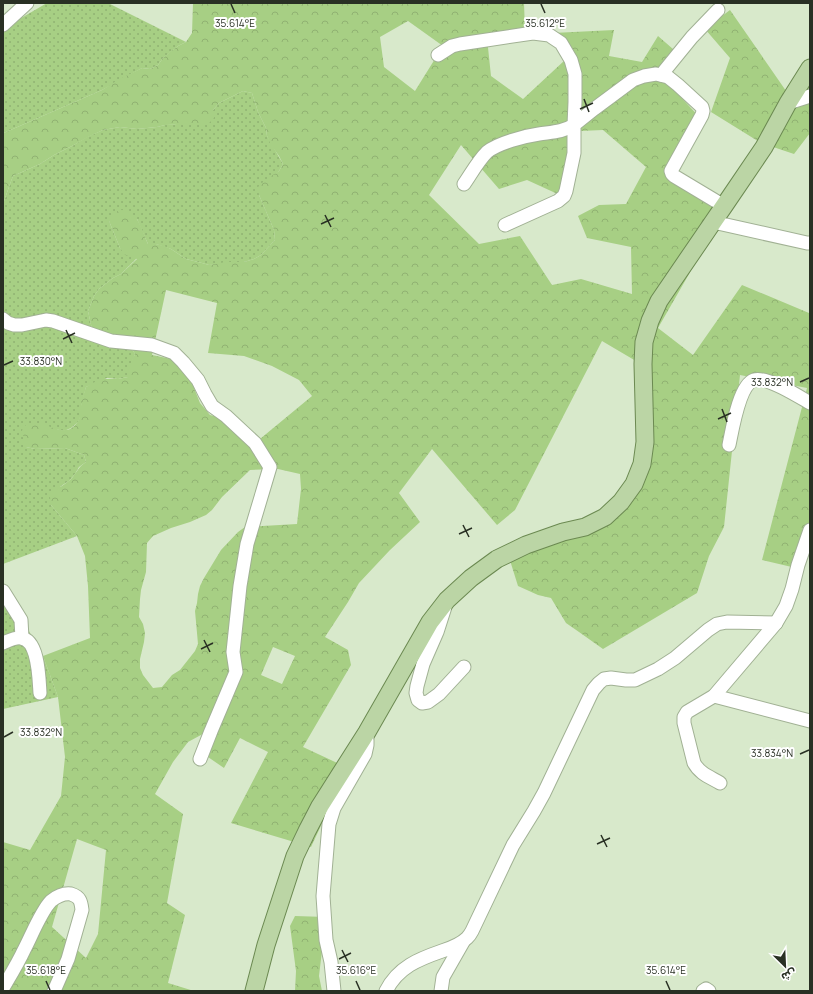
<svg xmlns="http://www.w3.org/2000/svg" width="813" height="994" font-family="Manrope,'Noto Sans Arabic',sans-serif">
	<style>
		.grass { fill: url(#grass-dots) }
		.forest { fill: url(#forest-crowns); fill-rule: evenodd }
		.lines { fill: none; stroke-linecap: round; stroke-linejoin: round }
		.minor-casing { stroke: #a1b194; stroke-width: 15 }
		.major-casing { stroke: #6b8951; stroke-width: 19 }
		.minor { stroke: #fff; stroke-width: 13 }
		.major { stroke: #bbd5a5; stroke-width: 17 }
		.ticks { fill: none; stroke: #293024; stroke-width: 1.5 }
		.ticks-label { font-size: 10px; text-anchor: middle; fill: #293024; stroke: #fff; stroke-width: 4; stroke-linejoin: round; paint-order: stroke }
	</style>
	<defs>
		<pattern id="grass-dots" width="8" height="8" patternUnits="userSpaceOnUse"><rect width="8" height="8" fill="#a7cf84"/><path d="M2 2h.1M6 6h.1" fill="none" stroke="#90b272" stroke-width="1.8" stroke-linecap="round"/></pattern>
		<pattern id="forest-crowns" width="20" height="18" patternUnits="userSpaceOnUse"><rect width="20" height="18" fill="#a7cf84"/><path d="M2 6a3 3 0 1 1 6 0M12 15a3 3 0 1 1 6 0" fill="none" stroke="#90b272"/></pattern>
	</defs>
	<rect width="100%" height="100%" fill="#d8e9cb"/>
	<!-- grass -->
	<g class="grass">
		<polygon points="47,3 108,3 186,42 178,46 163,58 158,65 150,69 142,68 102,90 6,132 3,133 3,27 4,28"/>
		<polygon points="243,91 252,93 258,112 266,128 267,136 283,164 279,171 273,176 259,195 274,230 275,240 261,255 254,259 244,262 209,265 202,263 186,259 171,249 156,244 148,244 137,219 109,221 120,248 137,258 121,274 113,278 99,289 94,296 88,311 92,329 130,346 135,354 132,362 128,377 118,379 107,378 86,387 81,407 81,415 78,422 71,428 64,431 55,429 26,447 35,449 65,448 84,455 86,462 79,467 75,474 69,481 61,486 51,505 77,536 3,564 3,204 10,184 13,176 40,164 54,155 72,146 87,137 103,130 120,127 137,129 157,127 165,125 174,125 213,110 219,103"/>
		<polygon points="3,585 43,656 58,697 3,709"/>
	</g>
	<!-- forest -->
	<g class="forest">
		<path d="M193 3H524L525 31 487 38 491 76 523 99 565 60 553 33 614 30 609 56 642 62 658 36 681 56 664 79 703 121 670 176 727 208 658 328 693 355 742 285 809 313 810 311V549L796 568 762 560 807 388 740 375 724 527 709 556 697 593 603 649 579 632 566 623 551 598 538 595 518 586 508 554 611 515 647 452 641 364 602 341 515 510 497 525 432 449 399 493 420 522 390 550 359 583 348 602 325 637 348 650 351 665 303 747 348 768 311 847 231 823 268 752 240 738 224 768 208 757 212 729 188 742 173 762 155 794 183 814 167 903 185 915 168 983 194 991H3V842L30 850 61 796 65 757 58 697 43 656 90 638 88 586 85 556 77 536 51 505 50 497C56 488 63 486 70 480 77 473 77 468 86 462L84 455 65 448 35 449 26 447 22 430C24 427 26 424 29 424 45 418 65 443 78 421 81 416 80 411 81 406 82 400 84 393 86 387L100 379H118L128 377V369L135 354 130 346 92 329 88 311 94 296 99 289 113 278 121 274 137 259 125 255 120 248 109 221 113 213C116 212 119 210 122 210 138 210 143 233 148 244H156L164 246 171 249 186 259 202 263 209 265 226 262H244L254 259 261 255 275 240 274 230 259 195 258 187 265 180 279 171 283 164 279 156 271 145 267 136 266 128 258 112 252 93 243 91 219 103 213 110 214 118 208 124 165 125 157 127 137 129 120 127 103 130 88 137 72 146 54 155 40 164 13 176 10 184 3 204V133L6 132 102 90 118 80 142 68 150 69 158 65 163 58 170 52 178 46 186 42 192 33ZM408 21 443 46 415 91 384 67 380 37ZM603 130 646 167 626 204 599 205 578 216 587 238 631 247 632 294 581 279 552 285 520 236 479 244 429 195 461 145 499 189 527 180 562 196 580 131ZM166 290 217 303 208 353 244 356 272 366 299 380 312 396 260 439 236 422 210 415 200 403 194 388V374L176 360 152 355ZM278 469 300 474 301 489 297 524 245 527 238 532 221 550 204 578 200 586 198 594 197 603 195 611 198 644 195 651 180 670 172 675 162 687 153 688 143 675 140 668V659L144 642 145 633 143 624 139 617 140 599 141 590 146 572 147 543 153 536 171 528 190 522 206 515 212 510 222 497 250 470ZM273 647 295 656 282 684 261 675ZM77 839 106 850 98 934 86 958 52 927Z"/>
		<polygon points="730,10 793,101 810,75 810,133 794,154 761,143 711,112 730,58 705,29"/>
		<polygon points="295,916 326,917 319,976 322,991 295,991 296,971 290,926"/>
	</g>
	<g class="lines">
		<defs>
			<g id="minor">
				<polyline points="3,25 27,3"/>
				<path d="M438 55 452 46 460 44 533 33 549 35 561 43 571 60 575 74V102L574 125C563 132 552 132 539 134 525 136 498 143 487 152 478 161 471 174 464 184"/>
				<polyline points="661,75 692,37 718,10"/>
				<polyline points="788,103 810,96"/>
				<polyline points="713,222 807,243 810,243"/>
				<polyline points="505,225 558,201 564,196 566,191 574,153 574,125 594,109 633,80 644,76 656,74 668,77 678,85 702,107 703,111 702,115 671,171 672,174 674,176 724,206"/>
				<polyline points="3,319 8,323 14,325 22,325 46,320 53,321 111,341 152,345 174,353 183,362 198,380 205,394 212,406 226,416 255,443 270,467 247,544 240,586 233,652 236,672 211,731 200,759"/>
				<path d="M729 445C732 431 739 385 754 380 767 376 798 396 810 403"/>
				<polyline points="3,591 21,620 22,638"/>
				<polyline points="445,607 437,632 423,664 417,686 416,693 418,700 422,703 428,702 439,694 464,667"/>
				<path d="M3 643C8 641 15 637 21 638 39 640 39 680 40 693"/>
				<polyline points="714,696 810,721"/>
				<path d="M720 783C710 777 700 774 694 763L684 723V717L687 712 714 696 776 623 786 606 792 589 798 565 810 530"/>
				<path d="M3 988C10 976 18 963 24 950 31 937 41 911 51 901 56 897 64 893 71 894 80 897 81 901 82 910L68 959 54 991"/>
				<polyline points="334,991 331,962 326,940 323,896 329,824 334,808 365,754 367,745 367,734"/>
				<path d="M386 991C398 967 419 959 442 951 451 948 460 945 467 938 469 936 471 933 472 931L513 845 534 811 544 793 593 690 599 683 604 679 611 678 626 680H635L658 669 675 658 708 630 717 624 727 622 776 623"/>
				<polyline points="441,991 443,977 463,942"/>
				<polyline points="703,991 706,989 709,991"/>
			</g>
			<polyline id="major" points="254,991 266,945 295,856 307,831 320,806 367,732 430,622 447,600 471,578 497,559 526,545 563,532 585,527 605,517 621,502 634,484 642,464 645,442 643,364 644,342 650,321 659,301 713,222 724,206 764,147 788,103 810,68"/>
		</defs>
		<!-- minor casing -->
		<use href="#minor" class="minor-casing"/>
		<!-- major casing -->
		<use href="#major" class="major-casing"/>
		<!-- minor -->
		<use href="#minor" class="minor"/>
		<!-- major -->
		<use href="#major" class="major"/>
	</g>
	<!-- ticks -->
	<path class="ticks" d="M231 4 235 13M541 4 545 13M584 99 589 112M580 109 593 103M325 215 331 227M321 224 334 218M66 330 72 343M63 339 75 333M4 365 13 361M800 382 809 378M722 409 727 422M718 419 731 413M463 525 469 537M459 534 472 528M204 640 210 652M201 649 213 643M4 737 13 732M800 754 809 750M601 835 607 847M597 844 610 838M342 950 348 962M339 959 351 953M46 981 50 990M356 981 360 990M666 981 670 990"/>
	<g class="ticks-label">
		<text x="235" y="27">35.614°E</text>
		<text x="545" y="27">35.612°E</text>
		<text x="41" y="365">33.830°N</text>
		<text x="772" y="386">33.832°N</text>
		<text x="41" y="736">33.832°N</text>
		<text x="772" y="757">33.834°N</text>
		<text x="46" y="974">35.618°E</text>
		<text x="356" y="974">35.616°E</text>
		<text x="666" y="974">35.614°E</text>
	</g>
	<!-- border -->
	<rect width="813" height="994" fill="none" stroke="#293024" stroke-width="8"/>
	<!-- north arrow -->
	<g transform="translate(785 966) rotate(156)" stroke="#ffffff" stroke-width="3" paint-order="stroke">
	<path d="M0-3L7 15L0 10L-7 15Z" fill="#293024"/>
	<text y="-6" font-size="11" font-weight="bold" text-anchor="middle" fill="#293024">ش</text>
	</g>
</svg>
